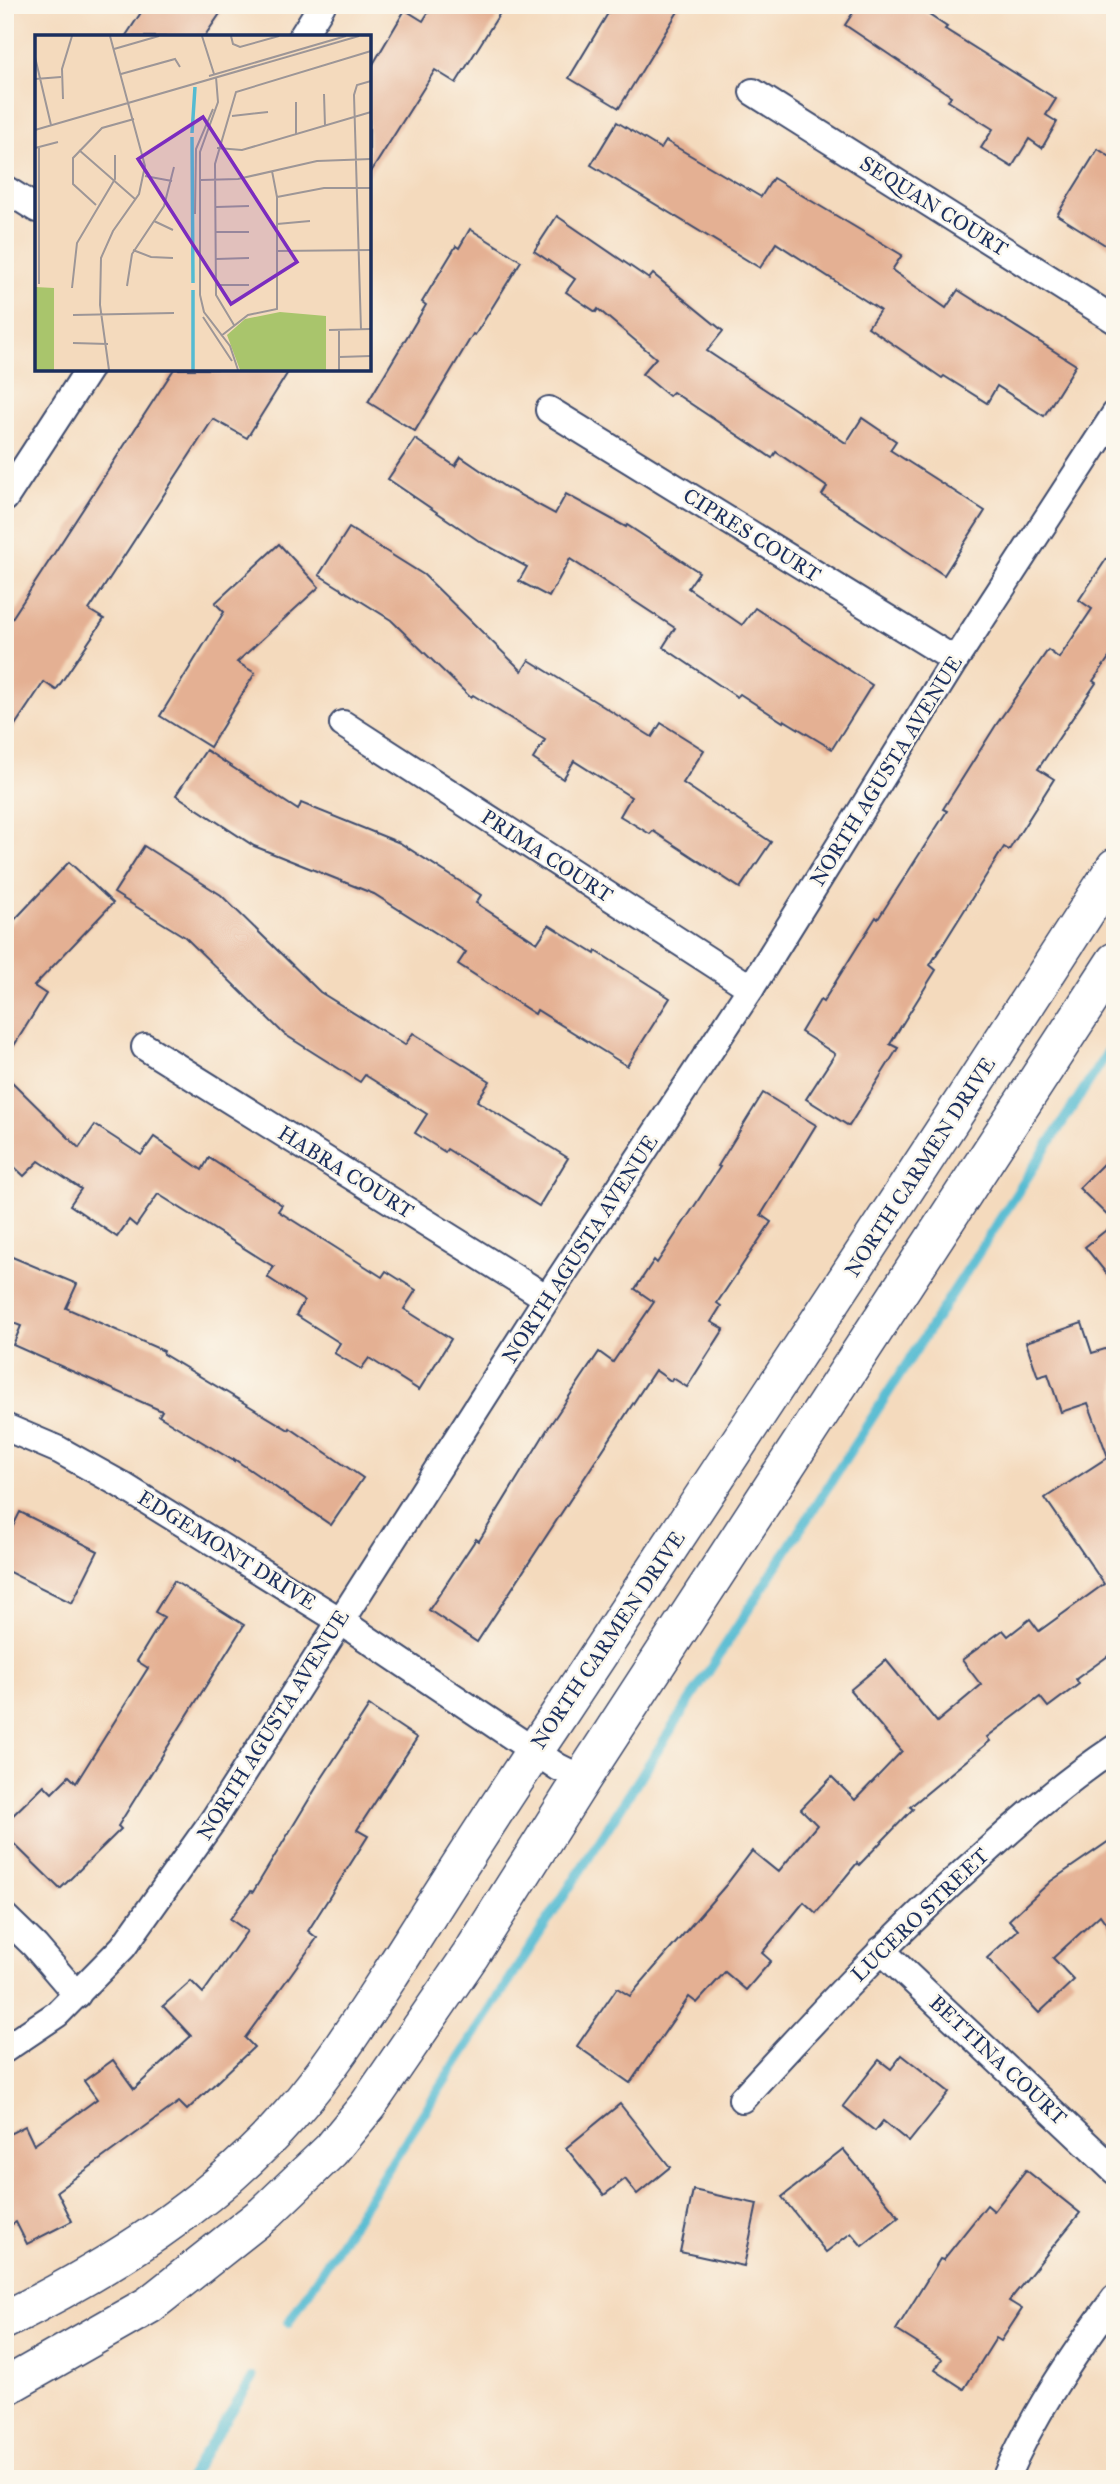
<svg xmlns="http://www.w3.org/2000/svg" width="1120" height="2484" font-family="'IM FELL Great Primer',serif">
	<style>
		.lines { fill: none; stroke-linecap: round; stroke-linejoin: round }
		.stream { stroke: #54bbd2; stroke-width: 10 }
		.building { fill: #e4b093 }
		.street-casing { stroke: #3c496c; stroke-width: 30 }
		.secondary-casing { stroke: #3c496c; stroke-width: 40 }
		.street { stroke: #fff; stroke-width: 26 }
		.secondary { stroke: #fff; stroke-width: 37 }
		.labels { text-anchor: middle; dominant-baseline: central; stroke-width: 5; stroke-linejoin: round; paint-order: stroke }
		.street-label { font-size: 21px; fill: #1b2f5e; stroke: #fbf7ec }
		.inset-river { fill: none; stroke: #54bbd2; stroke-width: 3.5 }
		.inset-road { fill: none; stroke: #9d9697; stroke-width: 2 }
		.view { fill: #7b2cbf; fill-opacity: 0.15; stroke: #7b2cbf; stroke-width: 3.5 }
		.inset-edge { fill: none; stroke: #1b2f5e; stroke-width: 3.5 }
	</style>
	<rect width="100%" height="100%" fill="#fbf7ec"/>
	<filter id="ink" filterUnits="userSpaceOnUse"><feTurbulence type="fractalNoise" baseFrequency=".0143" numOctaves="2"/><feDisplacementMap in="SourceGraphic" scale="14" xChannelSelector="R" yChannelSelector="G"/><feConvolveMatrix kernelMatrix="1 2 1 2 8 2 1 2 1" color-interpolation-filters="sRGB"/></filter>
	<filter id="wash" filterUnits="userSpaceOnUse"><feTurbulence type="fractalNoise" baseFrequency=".00686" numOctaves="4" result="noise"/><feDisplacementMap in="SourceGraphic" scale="28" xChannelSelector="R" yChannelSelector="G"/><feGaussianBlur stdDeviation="1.57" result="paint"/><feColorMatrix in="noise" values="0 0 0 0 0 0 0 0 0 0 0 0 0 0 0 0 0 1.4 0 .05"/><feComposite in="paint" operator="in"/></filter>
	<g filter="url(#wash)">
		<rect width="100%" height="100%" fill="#f4dabd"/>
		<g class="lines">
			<!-- stream -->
			<g class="stream">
				<polyline points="289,2322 1115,1041"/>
				<polyline points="188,2479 253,2378"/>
			</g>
		</g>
		<g id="blocks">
			<!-- building -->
			<g class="building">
				<polygon points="146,5 226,5 204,37 125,37"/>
				<polygon points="433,5 505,5 456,83 435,70 369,175 369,71 405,10 423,21"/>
				<polygon points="613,5 682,5 619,108 569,78"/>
				<polygon points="858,5 914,5 947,27 945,29 1056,99 1046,115 1057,122 1042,148 1029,139 1012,167 981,148 993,129 948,101 951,96 845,25"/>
				<polygon points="617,122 661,149 666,141 761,197 773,178 902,255 892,270 946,308 958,290 1076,365 1044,416 997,386 987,403 944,376 942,378 868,327 880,310 776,243 760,268 591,165"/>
				<polygon points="1098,149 1115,160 1115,251 1057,215"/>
				<polygon points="557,216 649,279 653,274 723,331 707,351 846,443 862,418 896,441 890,450 985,511 944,575 822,495 827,487 776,452 772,458 673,392 669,396 642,374 656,358 598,309 596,312 566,292 575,279 534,251"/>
				<polygon points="470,229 521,261 475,335 473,334 415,431 368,402 426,305 422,302 456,246 459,248"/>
				<polygon points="174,369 290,369 247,438 213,419 89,610 104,619 56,690 44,682 5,740 5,629"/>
				<polygon points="415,439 455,466 461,457 505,487 555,514 566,494 626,527 627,525 699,572 688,588 742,625 755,608 872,685 832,749 784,720 783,722 740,694 737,697 663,647 675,628 570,559 549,597 519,581 527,567 479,541 388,479"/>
				<polygon points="349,528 424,575 522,671 529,660 652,737 661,723 704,750 683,783 771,842 740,888 653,831 650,834 620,816 631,797 574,761 563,779 533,759 545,740 473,695 471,698 391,620 319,575"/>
				<polygon points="279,544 319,587 237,662 255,673 210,747 160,716 224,612 215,603"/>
				<polygon points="1115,546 1115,649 1093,681 1096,683 1038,769 1054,779 1009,850 1004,847 930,965 936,970 890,1044 898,1048 849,1126 806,1099 835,1054 801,1032 820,1000 823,1002 876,917 878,919 947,811 943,809 996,725 1048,650 1059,658 1092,609 1079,600"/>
				<polygon points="206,750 298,810 301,803 400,843 481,895 476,903 537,943 549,925 595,954 596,951 670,998 627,1066 537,1010 535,1014 458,964 466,952 374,894 254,846 176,795"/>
				<polygon points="144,846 221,895 320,992 405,1045 413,1033 490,1081 477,1101 568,1158 539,1206 447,1149 445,1152 415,1133 427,1114 365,1075 360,1082 284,1034 185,937 114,893"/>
				<polygon points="69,862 113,903 34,986 46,994 5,1060 5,930"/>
				<polygon points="5,1075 79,1148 95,1125 141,1155 154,1137 202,1170 209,1158 282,1205 278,1211 382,1277 386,1271 416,1290 404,1309 451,1339 419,1390 369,1358 361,1369 334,1353 340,1343 296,1315 304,1301 267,1277 274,1267 158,1194 136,1226 129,1220 117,1237 70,1205 81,1189 39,1161 24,1176 5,1158"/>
				<polygon points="763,1093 816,1125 761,1215 771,1222 717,1303 721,1306 711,1322 724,1329 687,1387 673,1378 671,1381 655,1370 477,1642 429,1610 476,1539 479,1541 550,1425 599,1352 613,1362 654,1302 635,1289 654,1260 657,1263 720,1167 718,1166"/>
				<polygon points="1115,1152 1115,1284 1085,1247 1115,1223 1079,1188"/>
				<polygon points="5,1254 77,1284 66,1308 164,1351 163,1354 289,1430 290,1428 363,1478 331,1525 234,1459 234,1461 159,1416 162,1411 13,1345 21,1326 5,1320"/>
				<polygon points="1082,1323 1092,1353 1115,1346 1115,1651 1076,1679 1079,1684 1048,1707 1040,1697 987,1737 990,1741 910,1807 913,1809 859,1865 857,1863 816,1913 804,1902 762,1953 771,1961 746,1990 725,1972 697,2003 689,1997 630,2083 577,2046 617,1988 630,1996 726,1885 752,1851 778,1872 817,1825 801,1809 832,1777 855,1800 902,1751 850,1690 886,1660 937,1722 981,1685 962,1660 1003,1630 1008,1636 1030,1619 1039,1631 1104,1584 1045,1498 1108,1457 1088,1403 1061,1412 1048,1374 1038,1377 1026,1342"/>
				<polygon points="20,1512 98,1551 72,1603 5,1570 5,1542"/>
				<polygon points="174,1581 244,1625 118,1826 121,1829 60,1889 5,1835 5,1823 44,1785 52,1793 69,1776 76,1783 148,1668 137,1661 164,1617 155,1612"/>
				<polygon points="369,1706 417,1738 357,1830 368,1836 308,1931 317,1938 245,2038 254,2047 187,2110 179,2102 57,2191 72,2221 27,2244 16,2222 5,2228 5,2136 25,2126 34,2145 97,2099 84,2081 113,2060 134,2089 191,2036 163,2006 191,1981 203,1993 247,1931 230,1919 251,1891 253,1892 322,1778"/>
				<polygon points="1115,1837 1115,1936 1100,1915 1053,1958 1074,1980 1039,2013 987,1958 1018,1930 1009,1920 1051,1881"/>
				<polygon points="902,2055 949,2092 909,2142 883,2121 875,2131 843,2106 879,2060 891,2069"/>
				<polygon points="620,2104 670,2167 637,2194 625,2179 604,2195 566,2148"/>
				<polygon points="843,2149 899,2217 862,2246 851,2233 826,2252 782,2197"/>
				<polygon points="1026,2170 1080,2213 1009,2301 1022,2309 1001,2341 996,2338 964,2389 935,2370 942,2359 896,2330 940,2259 943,2260 987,2205 994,2211"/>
				<polygon points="693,2190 757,2204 744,2266 680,2252"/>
			</g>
		</g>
	</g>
	<g filter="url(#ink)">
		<use href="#blocks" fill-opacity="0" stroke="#3c496c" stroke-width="2"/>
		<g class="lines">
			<defs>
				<g id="street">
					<polyline points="302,37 322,5"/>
					<polyline points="753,92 1115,320"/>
					<polyline points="5,189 37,209"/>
					<polyline points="549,410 955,660"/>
					<polyline points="5,498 89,369"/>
					<polyline points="343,724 751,988"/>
					<polyline points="145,1047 547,1298"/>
					<polyline points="5,1427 59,1450 120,1484 339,1620 558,1767 582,1779"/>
					<polyline points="5,1917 35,1946 77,1995"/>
					<polyline points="881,1950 1115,2171"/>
					<polyline points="5,2049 57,2014 123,1947 214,1819 547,1298 751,988 955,660 1115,414"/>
					<path d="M742 2099C820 2013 899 1929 986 1852 1027 1815 1068 1779 1115 1748"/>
					<path d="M1005 2479C1033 2414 1073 2355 1115 2298"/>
				</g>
				<g id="secondary">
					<path d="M5 2320C109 2268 212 2204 290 2115 332 2067 367 2010 402 1956 452 1877 502 1799 554 1722 742 1438 930 1154 1115 867"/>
					<polyline points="5,2387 149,2305 264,2214 331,2150 368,2105 470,1956 582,1779 1115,961"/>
				</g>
			</defs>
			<!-- street casing -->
			<use href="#street" class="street-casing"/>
			<!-- secondary casing -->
			<use href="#secondary" class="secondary-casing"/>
			<!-- street -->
			<use href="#street" class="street"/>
			<!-- secondary -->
			<use href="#secondary" class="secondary"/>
		</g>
	</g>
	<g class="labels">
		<!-- street labels -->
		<g class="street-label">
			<text transform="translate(934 206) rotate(32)">SEQUAN COURT</text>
			<text transform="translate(752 535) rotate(32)">CIPRES COURT</text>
			<text transform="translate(886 771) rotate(-58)">NORTH AGUSTA AVENUE</text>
			<text transform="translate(547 856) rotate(33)">PRIMA COURT</text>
			<text transform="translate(920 1167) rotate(-57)">NORTH CARMEN DRIVE</text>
			<text transform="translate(346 1172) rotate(32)">HABRA COURT</text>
			<text transform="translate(580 1249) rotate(-57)">NORTH AGUSTA AVENUE</text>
			<text transform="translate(227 1550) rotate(32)">EDGEMONT DRIVE</text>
			<text transform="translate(608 1640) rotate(-56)">NORTH CARMEN DRIVE</text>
			<text transform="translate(273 1725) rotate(-58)">NORTH AGUSTA AVENUE</text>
			<text transform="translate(920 1915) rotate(-44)">LUCERO STREET</text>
			<text transform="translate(998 2060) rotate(43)">BETTINA COURT</text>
		</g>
	</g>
	<!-- overview -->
	<g transform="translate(35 35)">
		<rect width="336" height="336" fill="#f4dabd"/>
		<path d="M0 252 19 253V335H0ZM245 277 291 281V335H205L192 300 210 284Z" fill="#a9c56c"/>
		<path class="inset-river" d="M157 98 160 52M157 102 158 248M158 255V335"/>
		<path class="inset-road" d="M167 1 179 39M196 1 198 9 205 12 244 1M79 14 124 1M0 22 16 90M86 39 140 24 145 32M174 41 311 1M181 42 183 67 165 117V260L169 277 195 311 203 335M0 44 26 42M289 59 290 91M28 64 27 34 37 1M261 67V99M197 81 233 77M0 95 324 1M4 112V249M0 113 23 107M182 113 207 115 336 77M44 115 100 164M110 141 137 146M166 145 203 144 282 126 336 124M242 162 289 153H336M61 170 38 149V123L67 93 99 84M181 172 214 171M160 179 161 114 178 74M119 186 138 195M242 189 275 186M181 197H214M98 215 116 222 138 223M242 216 336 215M181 224 214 223M181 250H214M92 251 97 219 129 171 139 132M37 253 42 208 80 144V120M38 280 139 278M168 282 197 326M199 290 181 260 180 129 201 57 336 16M294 295 336 294M326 295 319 60 322 50 336 46M304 296V335M186 301 213 280 242 274V162L237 136M38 308 73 309M304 322 336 321M74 335 65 270 66 223 78 196 104 159 110 131 75 1"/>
		<path class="view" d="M168 82 262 227 196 269 103 124Z"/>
		<rect width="336" height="336" class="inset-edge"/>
	</g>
	<!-- margin -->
	<rect width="1120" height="2484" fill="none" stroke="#fbf7ec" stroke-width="28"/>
</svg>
